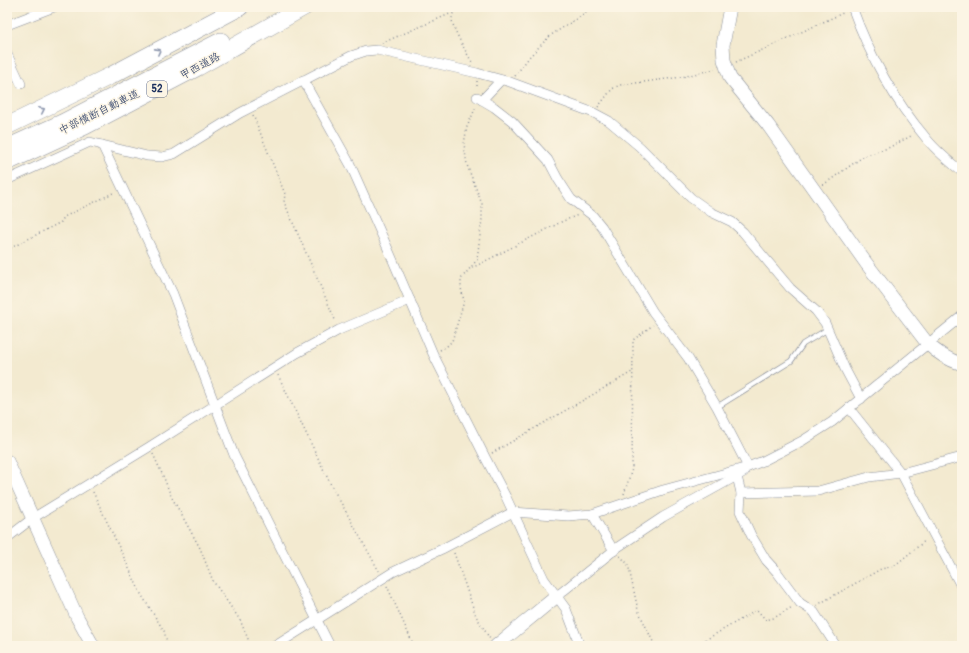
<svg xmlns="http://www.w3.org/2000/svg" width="969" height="653" font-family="Pangolin,'Klee One',sans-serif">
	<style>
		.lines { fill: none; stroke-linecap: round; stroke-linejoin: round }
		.lane-casing { stroke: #878c97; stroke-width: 6 }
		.street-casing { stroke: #878c97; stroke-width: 10 }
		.secondary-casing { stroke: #878c97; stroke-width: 14 }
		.highway-casing { stroke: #878c97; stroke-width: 18 }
		.path { stroke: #878c97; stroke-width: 1.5; stroke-dasharray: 1 3; stroke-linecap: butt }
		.lane { stroke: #fff; stroke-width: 4.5 }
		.street { stroke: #fff; stroke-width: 9 }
		.secondary { stroke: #fff; stroke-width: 13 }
		.highway { stroke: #fff; stroke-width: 17 }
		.oneway { stroke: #8d97ae }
		.labels { text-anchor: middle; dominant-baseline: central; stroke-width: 3; stroke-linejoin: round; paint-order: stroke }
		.shield { fill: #fcf5e5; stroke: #5e6a86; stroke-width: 1 }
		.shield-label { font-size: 10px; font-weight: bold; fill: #1b2f5e }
		.street-label { font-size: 11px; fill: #1b2f5e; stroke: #fcf5e5 }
	</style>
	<rect width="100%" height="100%" fill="#fcf5e5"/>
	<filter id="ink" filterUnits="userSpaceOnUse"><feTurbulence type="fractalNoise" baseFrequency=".025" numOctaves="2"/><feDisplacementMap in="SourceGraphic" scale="8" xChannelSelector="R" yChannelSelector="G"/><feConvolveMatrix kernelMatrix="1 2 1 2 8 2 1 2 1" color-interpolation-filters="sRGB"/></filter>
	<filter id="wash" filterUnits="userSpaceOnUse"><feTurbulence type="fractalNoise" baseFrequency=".012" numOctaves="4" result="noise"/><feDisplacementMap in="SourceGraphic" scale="16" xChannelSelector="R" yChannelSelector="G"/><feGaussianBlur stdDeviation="0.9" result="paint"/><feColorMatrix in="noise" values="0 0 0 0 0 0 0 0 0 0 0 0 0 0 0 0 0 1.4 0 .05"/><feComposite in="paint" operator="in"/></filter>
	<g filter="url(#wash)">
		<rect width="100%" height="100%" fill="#f3ead0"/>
	</g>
	<g filter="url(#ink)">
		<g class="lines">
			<defs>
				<polyline id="lane" points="717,407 791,361 803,344 828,329"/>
				<g id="street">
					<path d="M852 7C869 54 893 99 926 138 936 151 949 161 962 172"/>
					<polyline points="7,25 54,7"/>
					<polyline points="7,54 21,84"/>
					<polyline points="303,80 350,164 388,249 433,354 485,457 506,497 544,579 566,609 580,646"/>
					<polyline points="477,97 494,107 512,121 548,160 558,179 571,199 593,216 602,227 653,312 688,358 717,407 748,467"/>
					<polyline points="482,100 501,80"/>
					<polyline points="102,145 173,294 234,455 330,646"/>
					<polyline points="7,180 90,142 147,156 162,157 174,154 240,113 351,56 366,51 377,50 477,73 510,82 594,113 609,121 640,147 691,198 711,212 732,222 743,232 790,288 816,311 825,323 845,369 861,399"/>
					<polyline points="849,408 901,473 962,588"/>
					<polyline points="736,472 741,493 740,511 751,535 766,560 777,572 800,603 814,612 836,646"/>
					<polyline points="741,493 818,491 869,477 901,473 962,457"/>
					<polyline points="592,514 614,551"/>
					<polyline points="7,538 33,518 149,447 297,353 339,330 410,300"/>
					<polyline points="557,596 618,547 663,517 744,472"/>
					<polyline points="275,646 393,572 442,549 513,512 568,516 592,514 663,490 748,467 763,461 802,441 832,422 962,316"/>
				</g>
				<g id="secondary">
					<path d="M730 7 723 45 724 60 730 78 768 125 866 263 927 343C938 354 948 360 962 364"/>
					<polyline points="7,461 77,617 93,646"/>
					<polyline points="496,646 557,596"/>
				</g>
				<g id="highway">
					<polyline points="7,126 110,76 240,7"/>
					<polyline points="7,148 62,123 221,41"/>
					<polyline points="7,162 85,126 198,67 304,7"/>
				</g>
			</defs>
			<!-- lane casing -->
			<use href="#lane" class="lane-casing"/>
			<!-- street casing -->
			<use href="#street" class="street-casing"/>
			<!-- secondary casing -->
			<use href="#secondary" class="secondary-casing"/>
			<!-- highway casing -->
			<use href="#highway" class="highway-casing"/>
			<!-- path -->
			<g class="path">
				<path d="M458 7C455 10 452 14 452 18 451 26 467 54 472 62"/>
				<polyline points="862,12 871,7"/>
				<polyline points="382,43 452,13"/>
				<polyline points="736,62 845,12"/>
				<polyline points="515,76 530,56 551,35 578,18 592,7"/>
				<polyline points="477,81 477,89"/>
				<polyline points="598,107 612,89 620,85 682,77 715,69"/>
				<polyline points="253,115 285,194 284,202 336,322"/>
				<polyline points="823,185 864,156 888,148 913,135"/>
				<polyline points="7,250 61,222 64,217 115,192"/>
				<polyline points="472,268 561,222 578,215"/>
				<polyline points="440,350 447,346 452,341 462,308 464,301 461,288 461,279 477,260 482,219 482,204 467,165 464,144 467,127 476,107"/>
				<polyline points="278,375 331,485 379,571"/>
				<polyline points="492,453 632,372"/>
				<polyline points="153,454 164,478 171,496 200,548 213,581 240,620 251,646"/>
				<polyline points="93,492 141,594 164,631 168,646"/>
				<polyline points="624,494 632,469 633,340 653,325"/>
				<polyline points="454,553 476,616 490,639"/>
				<polyline points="620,556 628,564 638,610 655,646"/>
				<polyline points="387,586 414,646"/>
				<polyline points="817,605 881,569 894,566 926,540"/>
				<polyline points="695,646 757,610 766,620 774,618 792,607"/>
			</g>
			<!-- lane -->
			<use href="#lane" class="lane"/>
			<!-- street -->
			<use href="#street" class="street"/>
			<!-- secondary -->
			<use href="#secondary" class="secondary"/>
			<!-- highway -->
			<use href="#highway" class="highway"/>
		</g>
		<!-- one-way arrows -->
		<defs><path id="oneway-chevron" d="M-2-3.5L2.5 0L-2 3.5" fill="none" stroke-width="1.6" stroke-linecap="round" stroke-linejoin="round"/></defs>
		<g class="oneway">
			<use href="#oneway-chevron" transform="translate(158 51) rotate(-28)"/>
			<use href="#oneway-chevron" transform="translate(42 110) rotate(-26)"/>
		</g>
	</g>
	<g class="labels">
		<!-- shield labels -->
		<rect class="shield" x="147" y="81" width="20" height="16" rx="3"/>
		<g class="shield-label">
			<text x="157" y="89">52</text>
		</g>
		<!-- street labels -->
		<g class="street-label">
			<text transform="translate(200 66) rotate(-29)">甲西道路</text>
			<text transform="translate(99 112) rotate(-26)">中部横断自動車道</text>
		</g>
	</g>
	<!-- margin -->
	<rect width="969" height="653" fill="none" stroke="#fcf5e5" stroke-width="24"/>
</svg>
